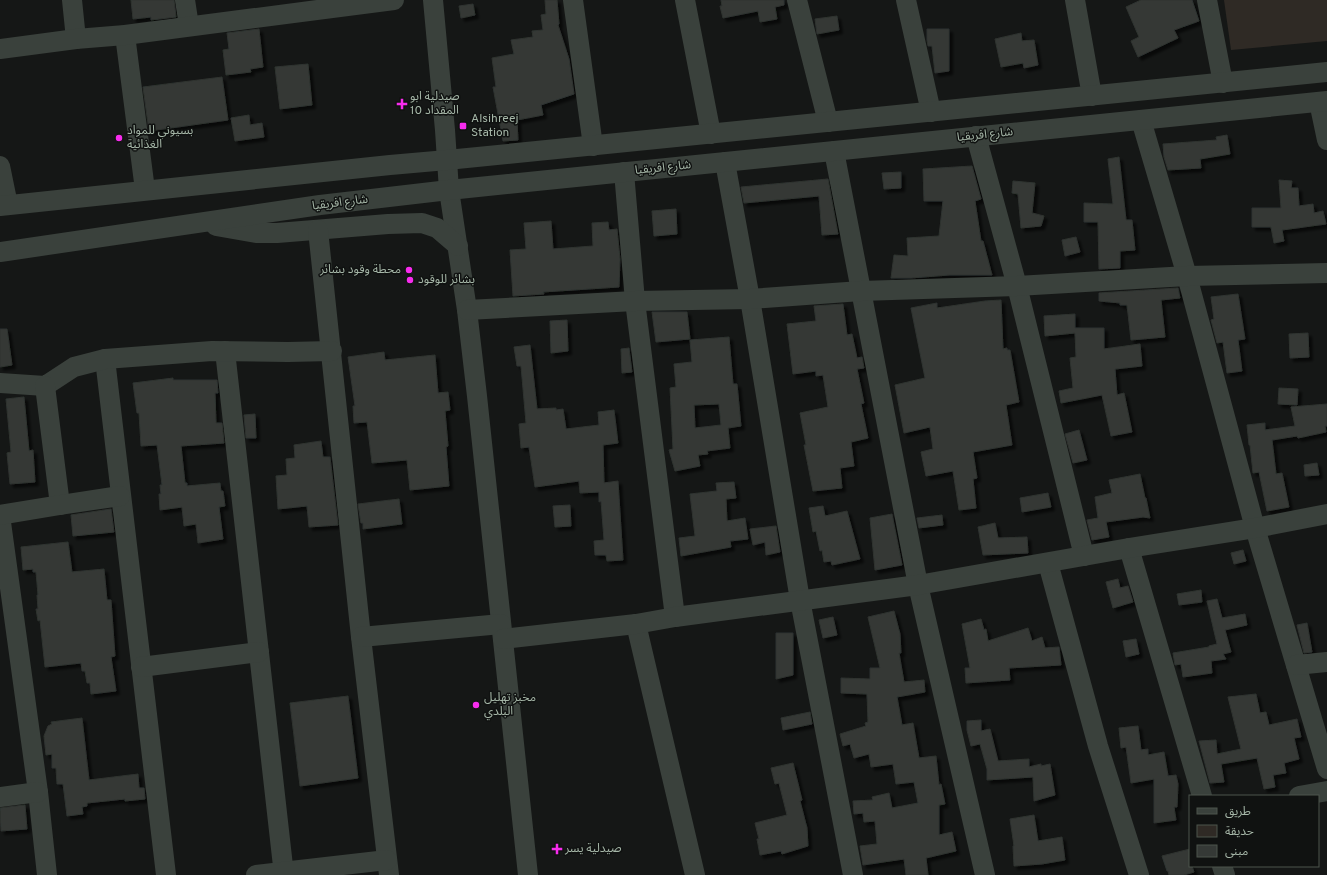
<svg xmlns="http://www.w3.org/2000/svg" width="1327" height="875" font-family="Overpass,'Noto Sans Arabic',sans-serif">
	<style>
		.green { fill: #2f2a25 }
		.building { fill: #353936; stroke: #2f3330; fill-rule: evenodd; filter: url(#shadow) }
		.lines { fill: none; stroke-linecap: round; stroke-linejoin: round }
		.minor { stroke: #3a413c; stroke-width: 20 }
		.poi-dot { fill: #f72ced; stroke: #101211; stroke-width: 1.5 }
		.labels { text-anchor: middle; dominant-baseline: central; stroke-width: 3; stroke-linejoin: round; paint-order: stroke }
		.poi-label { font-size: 12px; fill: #a6b7a8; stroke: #101211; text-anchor: start }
		.street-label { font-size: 12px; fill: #a6b7a8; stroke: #101211 }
	</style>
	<defs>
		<filter id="shadow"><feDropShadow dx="3.5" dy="3.5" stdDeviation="1" flood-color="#0009"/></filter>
	</defs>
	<rect width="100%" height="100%" fill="#151716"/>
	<!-- green -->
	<polygon class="green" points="1224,0 1327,0 1327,41 1231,50"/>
	<!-- building -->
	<g class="building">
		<polygon points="131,0 174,0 176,17 151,20 151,17 133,19"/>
		<polygon points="545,0 557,0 559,24 558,25 569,59 574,94 541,105 543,115 517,120 518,140 503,141 493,87 496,87 492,58 514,54 511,40 533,37 532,31 543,30 541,15 546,14"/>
		<polygon points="721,0 784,0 784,5 775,7 777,19 760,22 758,11 723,18 720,6 722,6"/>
		<polygon points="1141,0 1192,0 1199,21 1174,30 1178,38 1138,57 1131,41 1139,37 1126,7"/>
		<polygon points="473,4 475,15 461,18 459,6"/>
		<polygon points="837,16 839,30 817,34 815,19"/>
		<polygon points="259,29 263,67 250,69 251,72 226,75 223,50 229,49 227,33"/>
		<polygon points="927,29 949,29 949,71 935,73 932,46 928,46 927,40"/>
		<polygon points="1021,33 1022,41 1034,40 1038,65 1024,68 1023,63 1001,67 995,39"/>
		<polygon points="308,64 312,105 280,109 275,67"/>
		<polygon points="222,77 228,120 149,131 143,87"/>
		<polygon points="249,115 250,125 262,123 264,137 235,141 231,118"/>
		<polygon points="1227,135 1230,154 1200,159 1201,168 1168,170 1164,157 1163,144 1217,140 1216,137"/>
		<polygon points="1119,157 1126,220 1132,220 1135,250 1120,251 1120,268 1099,269 1098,222 1084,222 1084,203 1113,204 1108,159"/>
		<polygon points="972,166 981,199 975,201 981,241 983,241 992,275 949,275 911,278 891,278 894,255 908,256 907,238 939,236 943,201 924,201 923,169"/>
		<polygon points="901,172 901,188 884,189 882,173"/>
		<polygon points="828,179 838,234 822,235 819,196 744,203 741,187"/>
		<polygon points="1279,180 1292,181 1291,188 1298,188 1299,206 1313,204 1314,213 1323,211 1326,224 1282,230 1284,241 1274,243 1271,227 1252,227 1252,208 1281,208"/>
		<polygon points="1013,181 1035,183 1032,213 1044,216 1041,226 1021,228 1018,194 1012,193"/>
		<polygon points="676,209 677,234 654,236 652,211"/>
		<polygon points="551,221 553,249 593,246 592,223 608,222 609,230 617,229 620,259 619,287 543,292 544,294 513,296 510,250 526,249 524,223"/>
		<polygon points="1076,237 1080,252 1065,256 1062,240"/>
		<polygon points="1178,288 1180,298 1161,300 1165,337 1131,340 1127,305 1120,305 1120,303 1099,301 1099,293"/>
		<polygon points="1238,294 1245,339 1238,340 1242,371 1227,373 1223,342 1217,343 1211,320 1214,319 1211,297"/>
		<polygon points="1001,300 1003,349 1007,348 1007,350 1010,350 1019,402 1006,405 1012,445 973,452 977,478 973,479 976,508 959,510 953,471 926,476 921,452 933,449 930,427 904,433 895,385 925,378 911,308 937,303 937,308 985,301"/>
		<polygon points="843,304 847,335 852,334 857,358 862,357 864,368 857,369 864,403 861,404 868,438 851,442 854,466 840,468 842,488 813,491 804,445 806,445 800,413 828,407 823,375 816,376 816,371 793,374 787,324 816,321 814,306"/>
		<polygon points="652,312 687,312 690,339 656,342"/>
		<polygon points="1075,314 1075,328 1104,328 1104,349 1140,344 1142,366 1115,369 1117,395 1124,393 1132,432 1111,436 1102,395 1061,403 1059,391 1073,388 1070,358 1076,357 1075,333 1045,336 1044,316"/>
		<polygon points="567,320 568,351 551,353 550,321"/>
		<polygon points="0,329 7,329 12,365 0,367"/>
		<polygon points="1308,333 1309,357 1290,358 1289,334"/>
		<path d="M729 337 733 384H737L741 426 728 428 730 448 707 451 708 454 698 455 700 466 675 471 669 450 673 449 670 388 676 387 674 364 692 362 690 340ZM719 404 721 425 695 428 694 405Z"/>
		<polygon points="530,345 537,409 556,408 556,410 563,409 566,429 599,425 598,412 614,410 618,443 603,445 604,483 618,481 623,560 607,561 606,555 595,555 594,541 604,540 601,501 599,502 599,492 580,493 579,481 535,487 529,447 521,448 519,424 526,423 521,366 517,366 514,347"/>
		<polygon points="629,348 632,372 622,373 621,349"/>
		<polygon points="384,352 385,360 435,355 438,393 448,392 450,410 445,411 448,446 446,447 449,486 410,490 407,460 372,463 367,422 354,423 353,406 355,406 348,357"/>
		<polygon points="173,378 173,380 217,380 218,393 215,393 216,423 222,423 224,443 181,446 185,483 187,483 187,486 220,483 221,491 223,491 225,506 219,507 223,539 198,543 196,524 184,526 182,507 160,510 159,494 161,494 160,485 162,485 157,445 141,446 139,413 137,413 133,383"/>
		<polygon points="1279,388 1298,389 1297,405 1278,404"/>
		<polygon points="24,397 29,451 33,450 35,482 10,484 7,453 11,452 6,399"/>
		<polygon points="1327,404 1327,426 1325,426 1326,432 1298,438 1297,436 1272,440 1276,474 1282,473 1289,507 1267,511 1259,472 1253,473 1250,445 1249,445 1247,425 1265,423 1265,430 1295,426 1291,407"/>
		<polygon points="255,414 256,438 246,438 244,415"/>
		<polygon points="1079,430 1087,460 1073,463 1065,434"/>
		<polygon points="321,441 323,457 330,457 338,525 309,527 307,506 278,509 276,476 287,475 286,459 295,458 294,445"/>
		<polygon points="1317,463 1319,475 1305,476 1304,465"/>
		<polygon points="1140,474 1145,498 1146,498 1150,518 1143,517 1106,522 1109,537 1092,540 1087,520 1098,518 1095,497 1112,493 1109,480"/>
		<polygon points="734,482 736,498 726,499 727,521 745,518 748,539 730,541 731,547 681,556 679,538 695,536 690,494 717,491 716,483"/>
		<polygon points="1048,493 1051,507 1022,512 1020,498"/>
		<polygon points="399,499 402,524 363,529 363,523 361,523 358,504"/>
		<polygon points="570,505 571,526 555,527 553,506"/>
		<polygon points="823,506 825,516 847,511 860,559 832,565 831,561 824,562 822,550 820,551 816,531 813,532 809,508"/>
		<polygon points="111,509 114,532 73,536 71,515"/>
		<polygon points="892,514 902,565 875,570 870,518"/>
		<polygon points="942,515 943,525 919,528 917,518"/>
		<polygon points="995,523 998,538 1027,537 1028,553 983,555 978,527"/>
		<polygon points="776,526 780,552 766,555 765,542 753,545 750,529"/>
		<polygon points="68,542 72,572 104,569 107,600 111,600 115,656 111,657 116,691 91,694 90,683 87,683 85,671 82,671 81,663 45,667 40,620 38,621 36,609 38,609 37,595 38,595 36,572 33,572 33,569 23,570 21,547"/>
		<polygon points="1243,550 1246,561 1234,564 1231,553"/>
		<polygon points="1118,579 1120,588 1128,586 1133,602 1113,608 1106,582"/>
		<polygon points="1201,590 1202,602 1179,605 1177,594"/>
		<polygon points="1217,599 1222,618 1245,614 1247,625 1225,630 1231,652 1223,654 1226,659 1211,661 1212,673 1183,677 1181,664 1175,665 1173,653 1209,647 1209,646 1217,644 1207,601"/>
		<polygon points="894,611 900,634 901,653 899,653 904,682 924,680 925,692 897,697 902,725 913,723 919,758 936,756 939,785 941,784 945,804 939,805 939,835 952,832 956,851 926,858 928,875 906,875 904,859 863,865 860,846 877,844 875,821 864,822 863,813 854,814 853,801 873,800 872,797 889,793 892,808 918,803 914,782 896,784 893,764 871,767 869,754 854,758 850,744 843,746 840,734 866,726 865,723 868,722 867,694 841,693 841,678 870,679 870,668 880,668 868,617"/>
		<polygon points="833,617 837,635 823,638 819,620"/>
		<polygon points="981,619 984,630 986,629 988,641 1028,628 1032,641 1042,637 1045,648 1059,647 1061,665 1009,668 1010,680 966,683 965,668 970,668 962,624"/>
		<polygon points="1307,623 1312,652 1304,653 1297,625"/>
		<polygon points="776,633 793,633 793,675 776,679"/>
		<polygon points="1136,639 1139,654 1126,657 1123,641"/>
		<polygon points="1256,694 1260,713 1266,712 1269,725 1297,719 1301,737 1294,738 1299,759 1284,763 1286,773 1273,775 1275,787 1264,789 1257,758 1221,764 1224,782 1210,783 1199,741 1216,740 1217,754 1241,749 1228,697"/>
		<polygon points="348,696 358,778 300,786 290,703"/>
		<polygon points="810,712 812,724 783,730 781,718"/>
		<polygon points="82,718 89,780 138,774 139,788 144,788 145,799 125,801 125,799 87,803 87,806 82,807 83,814 67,816 63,784 57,784 56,768 52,768 52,754 46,755 44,736 48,726 52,724 51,722"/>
		<polygon points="981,720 981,731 990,729 998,761 1029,759 1029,767 1041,764 1041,766 1050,764 1055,795 1034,801 1033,777 987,780 987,769 980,744 971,746 967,730 967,721"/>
		<polygon points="1138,726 1141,750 1148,749 1148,755 1164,752 1168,776 1176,775 1178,784 1177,807 1174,807 1176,820 1154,823 1154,779 1131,783 1126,747 1121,748 1119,728"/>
		<polygon points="793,763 802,800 800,801 807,828 808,846 782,854 781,851 760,855 757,839 759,839 755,823 787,815 779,783 775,784 771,768"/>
		<polygon points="25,805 27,829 1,831 0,808"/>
		<polygon points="1034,815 1038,841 1062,837 1065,860 1042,864 1014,866 1013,846 1014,846 1010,819"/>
		<polygon points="1190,849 1190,866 1192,866 1194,872 1184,875 1169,875 1168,871 1167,871 1162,856"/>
	</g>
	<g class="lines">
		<!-- minor -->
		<g class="minor">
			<polyline points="72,0 76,39"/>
			<polyline points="185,0 189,26"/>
			<polyline points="433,0 445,130 449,190 467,310 477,396 528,875"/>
			<polyline points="573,0 593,146"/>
			<polyline points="685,0 711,134"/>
			<polyline points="797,0 828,122"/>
			<polyline points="906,0 931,112"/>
			<polyline points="1075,0 1092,96"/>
			<polyline points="1207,0 1223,83"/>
			<polyline points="125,35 145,190"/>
			<polyline points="0,49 76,39 125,35 394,0"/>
			<polyline points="1319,102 1327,140"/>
			<polyline points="1141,120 1187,276 1255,528 1327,769"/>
			<polyline points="976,136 1017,286 1084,556"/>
			<polyline points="834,151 918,585 985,875"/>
			<polyline points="725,162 750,299 800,600 853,875"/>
			<polyline points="0,166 8,205"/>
			<polyline points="624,172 635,301 675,617"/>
			<polyline points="0,206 390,165 447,160 1327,72"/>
			<polyline points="216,226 256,233 277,233 388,224 422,223 437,228 458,246"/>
			<polyline points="318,230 361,637 389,875"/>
			<polyline points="0,252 320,205 449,190 1327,101"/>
			<polyline points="467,310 635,301 750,299 861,291 1017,286 1187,276 1327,273"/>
			<polyline points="225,351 284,875"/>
			<polyline points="105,359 166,875"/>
			<polyline points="0,383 45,386 74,367 105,359 212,351 288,352 332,351"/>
			<polyline points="45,386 60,505"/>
			<polyline points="0,515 38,792 47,875"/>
			<polyline points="0,515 60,505 120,496"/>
			<polyline points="1129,548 1202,796"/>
			<polyline points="1048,563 1098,746 1139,875"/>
			<polyline points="636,624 695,875"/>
			<polyline points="361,637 501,624"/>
			<polyline points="503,639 636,624 675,617 918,585 1129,548 1255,528 1327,514"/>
			<polyline points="1296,665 1327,662"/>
			<polyline points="141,667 259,652"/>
			<polyline points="1299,796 1327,791"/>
			<polyline points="0,797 38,792"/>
			<polyline points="1222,866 1225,875"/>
			<polyline points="256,875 387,860"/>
		</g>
	</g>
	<!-- markers -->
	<g class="poi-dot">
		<path d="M400 98h4v4h4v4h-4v4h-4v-4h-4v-4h4z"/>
		<rect x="459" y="122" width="8" height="8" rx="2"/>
		<circle cx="119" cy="138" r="4"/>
		<circle cx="409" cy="270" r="4"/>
		<circle cx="410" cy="280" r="4"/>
		<circle cx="476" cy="705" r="4"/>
		<path d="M555 843h4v4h4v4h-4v4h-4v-4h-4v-4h4z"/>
	</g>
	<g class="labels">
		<!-- poi labels -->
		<g class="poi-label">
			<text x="410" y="97">صيدلية ابو<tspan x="410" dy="14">المقداد 10</tspan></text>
			<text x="471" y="119">Alsihreej<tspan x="471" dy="14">Station</tspan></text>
			<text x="127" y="131">بسيوني للمواد<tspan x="127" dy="14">الغذائية</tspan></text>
			<text x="401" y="270" text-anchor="end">محطة وقود بشائر</text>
			<text x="418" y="280">بشائر للوقود</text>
			<text x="484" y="698">مخبز تهليل<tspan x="484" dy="14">البلدي</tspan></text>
			<text x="565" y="849">صيدلية يسر</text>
		</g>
		<!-- street labels -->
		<g class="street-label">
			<text transform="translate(985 135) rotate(-6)">شارع افريقيا</text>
			<text transform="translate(663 168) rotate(-6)">شارع افريقيا</text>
			<text transform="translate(340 203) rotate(-7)">شارع افريقيا</text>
		</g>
	</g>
	<!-- legend -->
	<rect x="1189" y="795" width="130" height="72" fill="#101211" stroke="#4c544d"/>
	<rect x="1197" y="808" width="20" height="6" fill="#3a413c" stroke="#4c544d"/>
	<text x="1225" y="815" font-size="12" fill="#a6b7a8">طريق</text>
	<rect x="1197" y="825" width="20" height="12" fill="#2f2a25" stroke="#4c544d"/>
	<text x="1225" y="835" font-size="12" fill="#a6b7a8">حديقة</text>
	<rect x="1197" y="845" width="20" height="12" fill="#353936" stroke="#4c544d"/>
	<text x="1225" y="855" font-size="12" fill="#a6b7a8">مبنى</text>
</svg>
